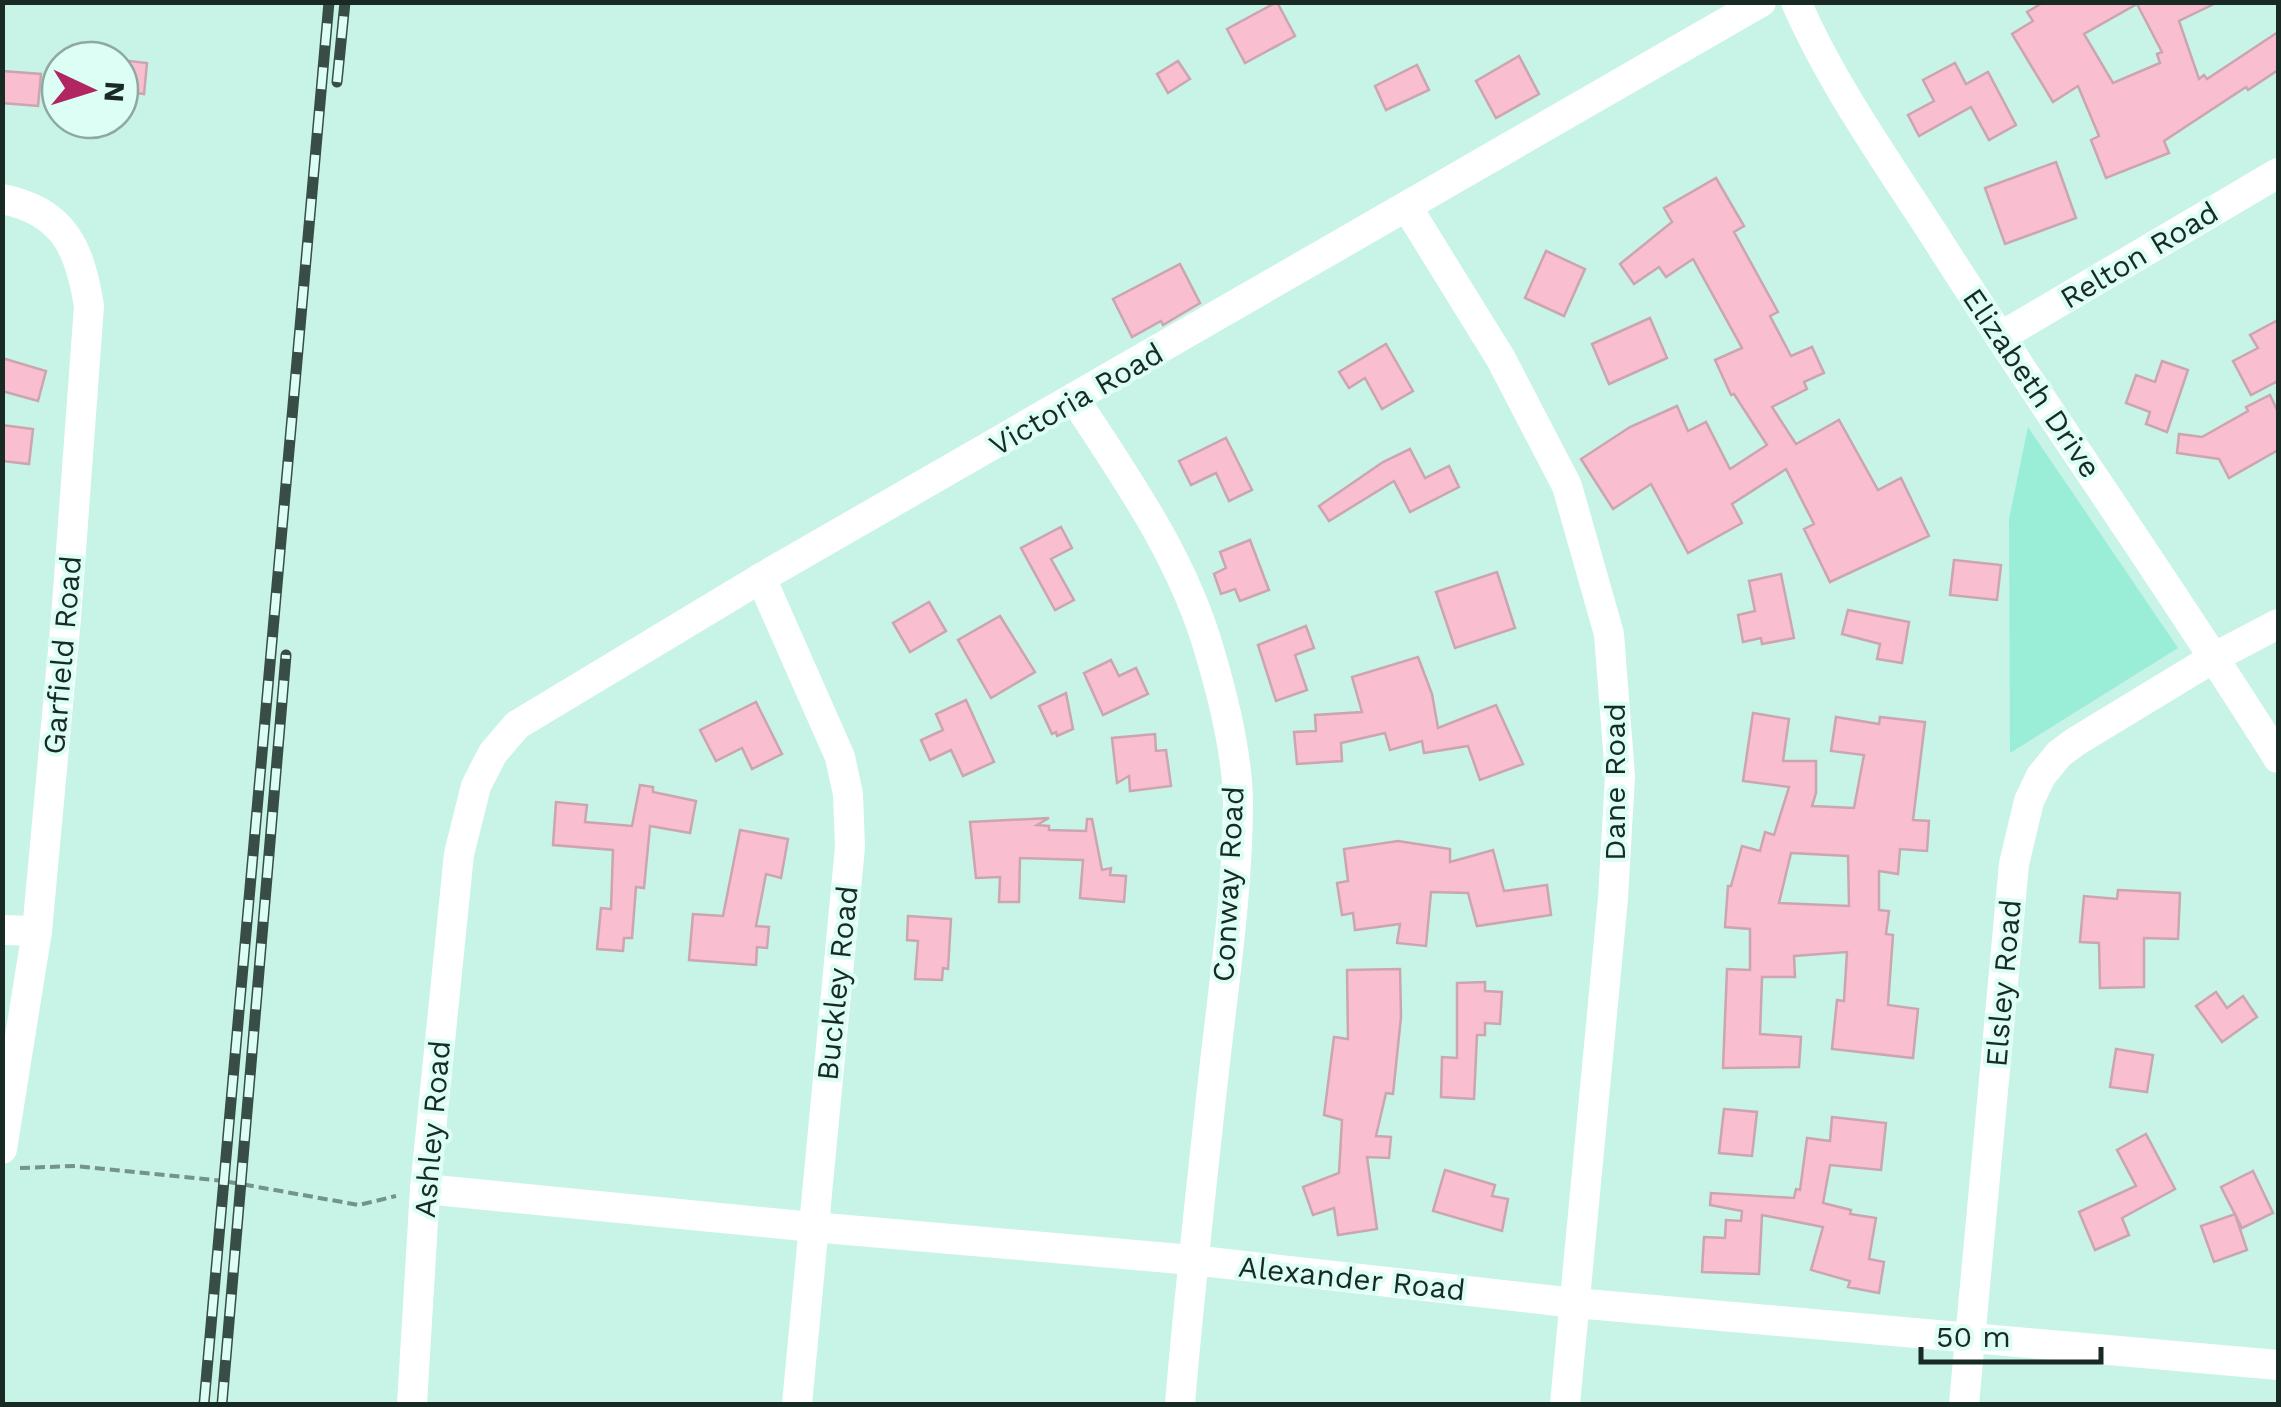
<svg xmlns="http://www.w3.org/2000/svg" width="2281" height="1407" font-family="'Work Sans',sans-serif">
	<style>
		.green { fill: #9aeed8 }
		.building { fill: #f9becf; stroke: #cba5af; stroke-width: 2.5; fill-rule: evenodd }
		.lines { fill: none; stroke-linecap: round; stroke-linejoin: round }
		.path { stroke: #74938a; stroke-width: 4; stroke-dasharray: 10 5; stroke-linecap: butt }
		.minor { stroke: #fff; stroke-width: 30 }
		.rail-casing { stroke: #374d46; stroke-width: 11 }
		.rail { stroke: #dcfef4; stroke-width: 8; stroke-dasharray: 22; stroke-linecap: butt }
		.labels { text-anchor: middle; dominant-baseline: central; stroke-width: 8; stroke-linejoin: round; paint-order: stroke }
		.street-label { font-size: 30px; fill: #192a25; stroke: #dcfef4 }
	</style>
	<rect width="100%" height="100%" fill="#c8f3e7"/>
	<!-- green -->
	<polygon class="green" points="2028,427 2178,648 2010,753 2009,519"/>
	<!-- building -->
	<g class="building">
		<polygon points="1277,2 1295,36 1245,63 1227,29"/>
		<path d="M2044 2H2218L2179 21 2199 79 2204 75 2207 79 2278 32V70L2248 90 2246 87 2164 141 2169 153 2106 178 2091 140 2099 136 2078 86 2053 102 2012 34 2033 21 2027 12ZM2137 4 2162 52 2157 54 2160 63 2113 83 2084 34Z"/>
		<polygon points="1519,56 1539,94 1496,118 1476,81"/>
		<polygon points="120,60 147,63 144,94 120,91"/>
		<polygon points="1178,61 1190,79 1168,93 1157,74"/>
		<polygon points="1955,63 1966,84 1988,72 2016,125 1989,140 1971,107 1919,136 1908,115 1934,101 1923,80"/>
		<polygon points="1417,65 1429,90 1386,110 1375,86"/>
		<polygon points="2,71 41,74 38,106 2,103"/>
		<polygon points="2056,162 2076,218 2005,244 1985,188"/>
		<polygon points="1716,178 1744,226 1734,232 1778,312 1770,316 1791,356 1812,347 1824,373 1804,382 1807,389 1772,407 1796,444 1839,420 1878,490 1901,478 1929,536 1830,582 1804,529 1814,524 1786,469 1732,504 1742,523 1688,553 1651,484 1613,509 1581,459 1630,427 1677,406 1688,431 1706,422 1730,469 1767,445 1734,394 1731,395 1715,360 1742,348 1693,259 1666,277 1659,267 1634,284 1620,264 1672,222 1664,208"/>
		<polygon points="1546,251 1585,269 1564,316 1525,298"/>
		<polygon points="1180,264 1200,303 1163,325 1161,321 1132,337 1113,299"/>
		<polygon points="1650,318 1667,358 1609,384 1592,344"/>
		<polygon points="2278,320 2278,386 2276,382 2251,395 2233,361 2258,348 2250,335"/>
		<polygon points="1386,344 1413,391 1382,409 1365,378 1349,388 1339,372"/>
		<polygon points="2,358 46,371 38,401 2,391"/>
		<polygon points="2162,361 2188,370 2167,432 2146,424 2150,412 2126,403 2136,375 2155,382"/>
		<polygon points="2270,395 2278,412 2278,450 2229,478 2219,459 2177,453 2179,434 2202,437 2248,411 2246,407"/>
		<polygon points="2,425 33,429 29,464 2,461"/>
		<polygon points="1226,438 1252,490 1229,501 1216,473 1191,485 1179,461"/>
		<polygon points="1410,449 1425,478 1449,466 1459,487 1410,512 1394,481 1329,521 1319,506 1383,462"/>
		<polygon points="1061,527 1072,548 1051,559 1074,600 1055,610 1021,548"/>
		<polygon points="1250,540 1269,590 1240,601 1235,589 1221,594 1214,574 1226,568 1220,552"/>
		<polygon points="1954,560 2001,565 1997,600 1950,595"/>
		<polygon points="1497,572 1515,628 1455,648 1436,592"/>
		<polygon points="1781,574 1794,638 1762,644 1761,638 1743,642 1738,615 1755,611 1749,581"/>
		<polygon points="929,602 946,631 910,652 893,623"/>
		<polygon points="1848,610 1909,622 1902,663 1877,659 1880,644 1842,634"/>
		<polygon points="1000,616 1035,672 991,698 958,640"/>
		<polygon points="1306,626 1314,648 1295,655 1307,690 1276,701 1258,645"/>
		<polygon points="1418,657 1432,694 1438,728 1496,705 1523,764 1480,780 1468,746 1424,753 1422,741 1390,750 1385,733 1341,743 1342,761 1297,764 1294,732 1316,731 1315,715 1362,712 1352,677"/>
		<polygon points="1111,660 1119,676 1136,668 1148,694 1103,715 1084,673"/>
		<polygon points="1066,693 1073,729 1057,736 1056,732 1052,734 1039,706"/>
		<polygon points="966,700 994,762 963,776 951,750 930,760 921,740 943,730 936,714"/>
		<polygon points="756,702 782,754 752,769 742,748 716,761 700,730"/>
		<path d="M1753 713 1789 719 1783 761H1816V793L1812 806 1854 808 1864 755 1831 751 1836 717 1879 724 1880 717 1925 722 1913 820 1929 821 1927 851 1900 849 1898 874 1879 871V910L1889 911 1886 934 1893 935 1888 1005 1918 1009 1913 1058 1832 1049 1837 1000 1844 1001 1847 952 1794 956 1795 977H1762L1760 1034 1801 1037 1799 1067 1723 1068 1727 969 1750 970V929L1725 927 1728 886H1731L1742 846 1760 851 1765 832 1774 835 1789 787 1743 781ZM1791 853 1848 856 1849 906 1779 903Z"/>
		<polygon points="1155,734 1156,751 1166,750 1171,786 1130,791 1129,776 1117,783 1112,738"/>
		<polygon points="640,785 653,787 653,792 696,801 690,833 650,826 644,888 636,887 632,938 624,938 623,951 597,949 601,908 611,909 613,850 553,845 556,802 587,805 585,822 632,826"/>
		<polygon points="1049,818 1037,825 1049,826 1049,830 1086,831 1087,819 1092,819 1102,870 1111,868 1110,875 1126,876 1124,902 1080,898 1083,860 1020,858 1019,902 999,902 1000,877 976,878 970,822"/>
		<polygon points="740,830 788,839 781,878 766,874 756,926 769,927 767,948 757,947 756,965 689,960 693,914 723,916"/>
		<polygon points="1398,841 1450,849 1450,862 1493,850 1504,891 1547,885 1551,915 1477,926 1468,893 1431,892 1426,946 1397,943 1400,924 1355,930 1353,913 1342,915 1337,883 1348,881 1344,849"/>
		<polygon points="2118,890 2180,893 2178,939 2144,938 2144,987 2100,988 2099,943 2080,942 2084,896 2117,899"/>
		<polygon points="908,916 951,919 948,969 943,968 942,980 915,979 918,941 907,940"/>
		<polygon points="1400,969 1401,1017 1393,1094 1386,1093 1376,1136 1391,1137 1389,1158 1367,1157 1377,1229 1338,1235 1334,1208 1313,1215 1303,1187 1339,1173 1342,1120 1324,1115 1334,1037 1348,1039 1347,970"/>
		<polygon points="1485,982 1485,991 1502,992 1500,1024 1485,1023 1485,1035 1477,1035 1474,1099 1441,1097 1442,1057 1457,1058 1457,983"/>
		<polygon points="2216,992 2227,1008 2243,996 2257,1017 2222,1042 2196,1006"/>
		<polygon points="2116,1049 2153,1055 2147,1092 2110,1087"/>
		<polygon points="1724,1109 1757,1112 1752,1156 1719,1153"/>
		<polygon points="1832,1117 1886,1123 1881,1170 1830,1165 1823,1203 1851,1210 1850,1214 1876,1218 1869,1259 1884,1262 1879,1293 1848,1287 1850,1281 1811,1270 1823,1227 1762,1215 1759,1274 1702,1272 1704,1237 1725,1238 1726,1220 1741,1221 1742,1211 1710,1205 1711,1193 1794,1198 1796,1189 1800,1190 1807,1138 1830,1141"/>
		<polygon points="2146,1134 2175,1189 2122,1218 2129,1235 2095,1250 2079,1212 2136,1186 2117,1150"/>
		<polygon points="1445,1170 1495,1185 1492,1196 1508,1199 1502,1231 1433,1211"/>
		<polygon points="2253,1171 2273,1213 2242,1228 2221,1187"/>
		<polygon points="2235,1214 2247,1250 2214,1262 2201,1226"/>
	</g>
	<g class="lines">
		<!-- path -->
		<polyline class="path" points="20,1168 75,1166 224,1181 359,1205 396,1196"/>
		<!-- minor -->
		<g class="minor">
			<path d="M1796 2C1833 87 1890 166 1940 244 2050 417 2169 584 2278 758"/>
			<path d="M2 199C65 211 80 250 89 306L66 618 37 931 2 1149"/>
			<polyline points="1407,207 1501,359 1567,486 1609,634 1620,776 1613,898 1565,1404"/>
			<polyline points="2000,337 2278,173"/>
			<path d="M1075 400C1127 479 1184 560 1210 653 1224 700 1237 752 1238 801 1238 894 1223 988 1213 1080 1201 1188 1189 1296 1180 1404"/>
			<polyline points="761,578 840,757 848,794 850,847 797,1404"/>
			<polyline points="2,930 37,931"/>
			<polyline points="425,1189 813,1227 1192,1260 1575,1303 2278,1365"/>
			<polyline points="412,1404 425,1189 459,854 476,786 493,753 517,725 761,578 1761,2"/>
			<polyline points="1964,1404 2014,864 2029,801 2041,776 2059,754 2075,742 2215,657 2278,624"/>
		</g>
		<defs>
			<g id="rail">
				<polyline points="337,82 345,2"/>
				<polyline points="204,1404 329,2"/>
				<polyline points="222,1404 286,655"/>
			</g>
		</defs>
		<!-- rail casing -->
		<use href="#rail" class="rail-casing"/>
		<!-- rail -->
		<use href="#rail" class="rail"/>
	</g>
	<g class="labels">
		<!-- street labels -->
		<g class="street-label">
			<text transform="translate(2139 255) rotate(-31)">Relton Road</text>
			<text transform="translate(2032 383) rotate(56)">Elizabeth Drive</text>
			<text transform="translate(1076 399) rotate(-30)">Victoria Road</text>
			<text transform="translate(62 655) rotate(-85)">Garfield Road</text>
			<text transform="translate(1614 782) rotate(-90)">Dane Road</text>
			<text transform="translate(1228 884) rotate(-87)">Conway Road</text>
			<text transform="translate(837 983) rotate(-84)">Buckley Road</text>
			<text transform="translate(2003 983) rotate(-85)">Elsley Road</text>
			<text transform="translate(432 1129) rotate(-85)">Ashley Road</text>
			<text transform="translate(1352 1278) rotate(6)">Alexander Road</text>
		</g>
	</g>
	<!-- border -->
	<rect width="2281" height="1407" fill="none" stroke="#192a25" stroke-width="10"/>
	<!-- north arrow -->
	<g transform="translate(90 90) rotate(94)"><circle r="48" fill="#dcfef4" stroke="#8ea9a1" stroke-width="2.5"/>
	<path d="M0-8L18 38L0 25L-18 38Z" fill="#b12561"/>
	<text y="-15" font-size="28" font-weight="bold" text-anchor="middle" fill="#192a25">N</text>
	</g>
	<!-- scale -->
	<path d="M1921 1347v15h180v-15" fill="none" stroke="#192a25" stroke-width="5"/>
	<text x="1936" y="1347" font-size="30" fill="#192a25" stroke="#dcfef4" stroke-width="8" paint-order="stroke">50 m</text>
</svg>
